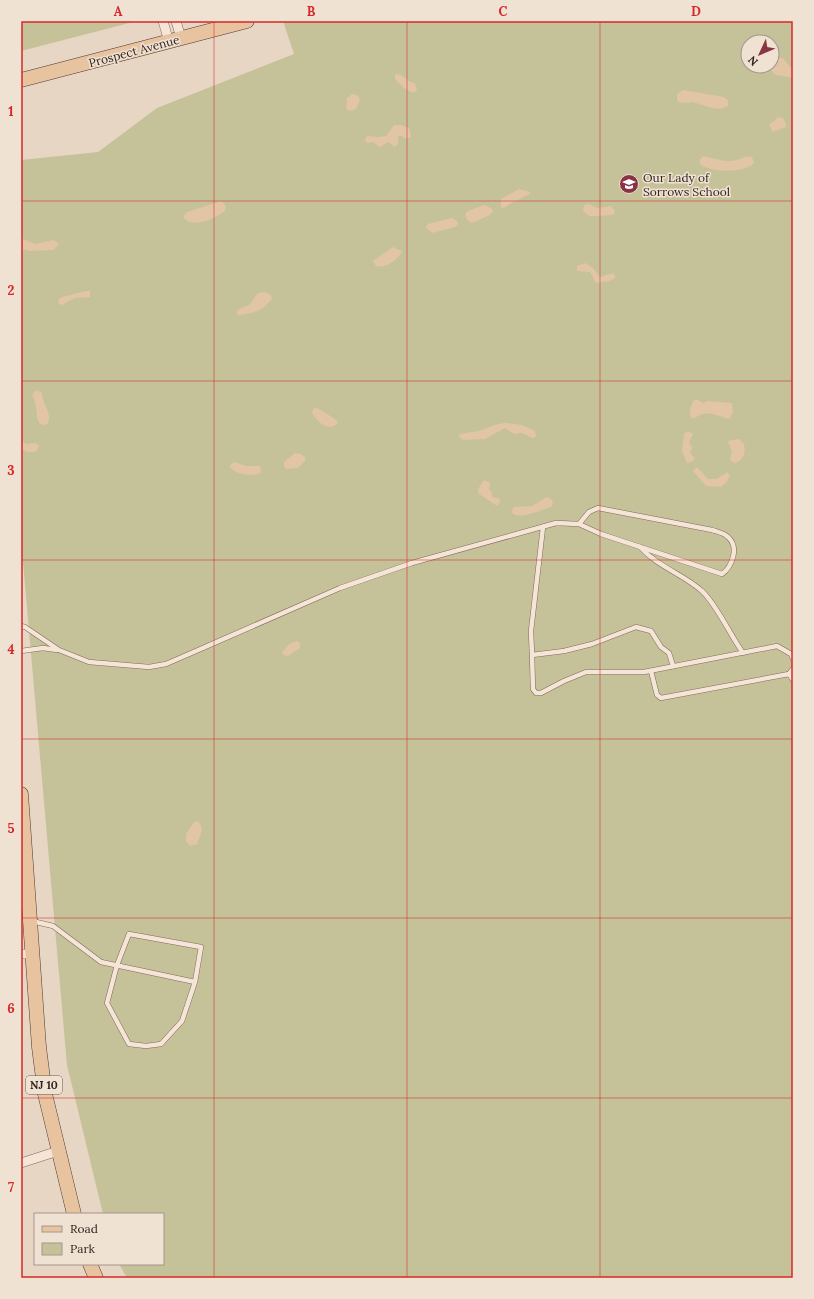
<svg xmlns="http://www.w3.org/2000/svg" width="814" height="1299" font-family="Lora,serif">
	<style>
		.green { fill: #c5c199; fill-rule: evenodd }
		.sand { fill: #e1c5a4 }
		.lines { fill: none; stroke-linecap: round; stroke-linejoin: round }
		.service-casing { stroke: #80695d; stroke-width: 5.5 }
		.minor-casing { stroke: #80695d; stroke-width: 10 }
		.primary-casing { stroke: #4f3930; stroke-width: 15 }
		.service { stroke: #f4e5d6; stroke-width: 4.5 }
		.minor { stroke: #f4e5d6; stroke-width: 9 }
		.primary { stroke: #e7c3a0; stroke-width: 14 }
		.grid { fill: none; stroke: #d62828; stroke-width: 1; stroke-opacity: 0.55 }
		.labels { text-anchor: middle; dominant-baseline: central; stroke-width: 3; stroke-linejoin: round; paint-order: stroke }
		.shield { fill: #f0e2d3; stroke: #6b5d55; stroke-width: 1 }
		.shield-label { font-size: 11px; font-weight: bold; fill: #32241f }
		.street-label { font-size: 12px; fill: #32241f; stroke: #f0e2d3 }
		.poi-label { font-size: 12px; fill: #32241f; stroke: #f0e2d3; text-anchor: start }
		.neatline { fill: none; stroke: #d62828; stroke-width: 1.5 }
		.grid-label { font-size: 13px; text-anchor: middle; font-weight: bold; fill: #d62828 }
	</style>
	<rect width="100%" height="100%" fill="#e8d6c4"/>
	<!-- green -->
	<g class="green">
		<polygon points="21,21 137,21 21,51"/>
		<path d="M283 21H793V1278H127L119 1264H163V1214H103L67 1065 23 562 21 555V160L98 152 157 108 294 54ZM748 42H772V66H748Z"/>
	</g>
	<!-- sand -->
	<g class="sand">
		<polygon points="783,58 793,70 793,78 776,75 766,66 772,66 772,59"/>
		<path d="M397 74C405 75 408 83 415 83L417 90 413 93 405 89 395 79V75Z"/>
		<path d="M683 90 724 97 728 100V106C717 113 703 104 692 102 688 102 684 104 679 102L677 100V94Z"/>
		<polygon points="352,94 357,95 360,99 356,109 350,111 346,109 347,101 346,99"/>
		<polygon points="778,117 783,118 786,124 786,127 773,132 769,125"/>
		<polygon points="394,125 401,125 409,128 411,137 406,139 401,136 398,136 398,144 395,147 388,142 380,147 373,142 366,143 365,140 367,136 378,137 386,136"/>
		<path d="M703 156C714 158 725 163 736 160 742 159 746 155 752 157L754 163C747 173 709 173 700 164V159Z"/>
		<polygon points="519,189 530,192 530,194 513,202 504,208 501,207 501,199"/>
		<path d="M221 201 226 206 225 211C216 218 193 230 183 217L187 212Z"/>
		<path d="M588 204 598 208 611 206 615 211 614 214C611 216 594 216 589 216L583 211 584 205Z"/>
		<polygon points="484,205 491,208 493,211 490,215 472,223 467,220 465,214 468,211"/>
		<polygon points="452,218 457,221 458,224 455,227 432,233 426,227 428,224"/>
		<polygon points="21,238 35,244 54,240 59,244 54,250 30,251 21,249"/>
		<path d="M393 247 402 251C400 259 384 269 376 266L373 262 374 260Z"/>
		<polygon points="585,263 593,268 600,277 613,273 616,277 610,281 596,283 590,272 577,271 577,266"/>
		<polygon points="86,291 90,291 90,297 75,298 62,305 58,303 59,299 62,297"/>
		<polygon points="265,292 271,295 272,299 262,309 252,313 239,315 236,313 239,309 249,305 258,293"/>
		<path d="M36 390 42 393C42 403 55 418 46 425L40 424C34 416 39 406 32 395Z"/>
		<path d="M696 399 703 403 708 401 732 403 733 413 729 419C720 417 712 412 703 414 698 415 696 419 691 418 689 413 690 403 696 399Z"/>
		<path d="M314 408H317C321 410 337 420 338 422L336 425C326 431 316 421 312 412Z"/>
		<path d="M506 423 522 425 535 431 536 437 532 438 522 433 514 434 505 428 485 439 463 440 459 437V435C465 432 472 433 478 431 488 429 495 423 506 423Z"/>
		<polygon points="688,431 693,434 689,442 692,448 690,453 695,458 692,462 687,463 682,451 684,434"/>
		<path d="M21 439 26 444 36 443 39 446 37 451C31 453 26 453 21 448Z"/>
		<path d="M739 439 744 444C746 453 744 460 735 463L730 460 732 452 728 442 731 440Z"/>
		<polygon points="295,453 301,454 305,457 305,461 298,468 286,469 284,466 284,462"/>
		<path d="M235 462 246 466H260L261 472C256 478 234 474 230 467L231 464Z"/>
		<polygon points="697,467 708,479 717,479 727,472 730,475 727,482 721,487 706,486 693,471"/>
		<polygon points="484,480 490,483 489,490 492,492 492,497 500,499 500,502 497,506 479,494 478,489"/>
		<path d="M547 497 552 500 553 504 551 507C541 510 520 520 512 513L513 507 532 506Z"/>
		<polygon points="297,641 300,643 300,648 288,656 283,655 282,652 289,644"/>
		<path d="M197 821C206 827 200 836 197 844L190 846 186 841V834L194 822Z"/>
	</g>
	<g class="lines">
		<defs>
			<g id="service">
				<polyline points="543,527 531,631 532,655 564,651 592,644 636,627 651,631 661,647 669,653 673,666"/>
				<path d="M640 547C658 567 683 574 702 591 717 605 730 635 743 653"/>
				<path d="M21 626 25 627 59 650 89 662 149 667 166 664 196 651 340 588 412 563 556 523 579 524 601 534 722 574C732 567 739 548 729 538 725 533 718 532 712 530L598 508 589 512 579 524"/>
				<polyline points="21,651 43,648 57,650"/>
				<polyline points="532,655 533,689 536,693 541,693 564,681 586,672 644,672 777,646 791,654 793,659"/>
				<polyline points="651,671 657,695 661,698 789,674 793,669"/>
				<polyline points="789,674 793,680"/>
				<polyline points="32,921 53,926 101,962 195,982 182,1021 161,1044 146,1046 129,1044 107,1003 117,965 129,934 201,947 195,982"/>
			</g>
			<g id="minor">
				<polyline points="163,21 169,42"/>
				<polyline points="176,21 181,38"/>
				<polyline points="21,954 32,954"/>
				<polyline points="21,1163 58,1151"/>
			</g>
			<g id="primary">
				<polyline points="21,80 247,21"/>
				<polyline points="21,794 39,1047 45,1094 74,1214"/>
				<polyline points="90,1264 96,1278"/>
			</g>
		</defs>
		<!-- service casing -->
		<use href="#service" class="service-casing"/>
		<!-- minor casing -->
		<use href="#minor" class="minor-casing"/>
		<!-- primary casing -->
		<use href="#primary" class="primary-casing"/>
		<!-- service -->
		<use href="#service" class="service"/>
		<!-- minor -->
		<use href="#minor" class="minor"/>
		<!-- primary -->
		<use href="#primary" class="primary"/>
	</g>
	<!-- grid -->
	<path class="grid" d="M214 21V1278M407 21V1278M600 21V1278M21 201H793M21 381H793M21 560H793M21 739H793M21 918H793M21 1098H793"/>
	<!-- icons -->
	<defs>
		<symbol id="school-disc" viewBox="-11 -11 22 22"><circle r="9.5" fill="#883445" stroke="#f0e2d3"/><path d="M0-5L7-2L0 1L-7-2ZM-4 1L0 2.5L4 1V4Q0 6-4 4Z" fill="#fff"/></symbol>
	</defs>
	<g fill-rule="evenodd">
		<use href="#school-disc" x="618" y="173" width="22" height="22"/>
	</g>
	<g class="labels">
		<!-- shield labels -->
		<rect class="shield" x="26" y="1076" width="36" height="18" rx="3"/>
		<g class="shield-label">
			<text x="44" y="1085">NJ 10</text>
		</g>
		<!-- street labels -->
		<g class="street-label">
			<text transform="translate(134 51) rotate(-15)">Prospect Avenue</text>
		</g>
		<!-- poi labels -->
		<g class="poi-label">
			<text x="643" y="177">Our Lady of<tspan x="643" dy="14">Sorrows School</tspan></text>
		</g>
	</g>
	<!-- border -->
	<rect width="814" height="1299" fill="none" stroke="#f0e2d3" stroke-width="44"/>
	<!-- legend -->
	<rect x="34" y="1213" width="130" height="52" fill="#f0e2d3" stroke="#a4968b"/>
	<rect x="42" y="1226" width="20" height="6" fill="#e7c3a0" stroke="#a4968b"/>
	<text x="70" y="1233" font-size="12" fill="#32241f">Road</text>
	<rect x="42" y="1243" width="20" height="12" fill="#c5c199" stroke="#a4968b"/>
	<text x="70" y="1253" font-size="12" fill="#32241f">Park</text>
	<!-- north arrow -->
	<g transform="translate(760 54) rotate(226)"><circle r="19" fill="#f0e2d3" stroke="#a4968b"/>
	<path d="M0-3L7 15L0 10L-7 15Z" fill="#883445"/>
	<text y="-6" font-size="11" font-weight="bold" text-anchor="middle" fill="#32241f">N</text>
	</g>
	<rect x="22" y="22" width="770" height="1255" class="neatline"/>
	<g class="grid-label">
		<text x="118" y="16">A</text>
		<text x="311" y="16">B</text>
		<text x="503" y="16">C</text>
		<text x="696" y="16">D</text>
		<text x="11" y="116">1</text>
		<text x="11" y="295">2</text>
		<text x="11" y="475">3</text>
		<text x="11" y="654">4</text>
		<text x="11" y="833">5</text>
		<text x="11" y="1013">6</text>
		<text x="11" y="1192">7</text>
	</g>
</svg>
